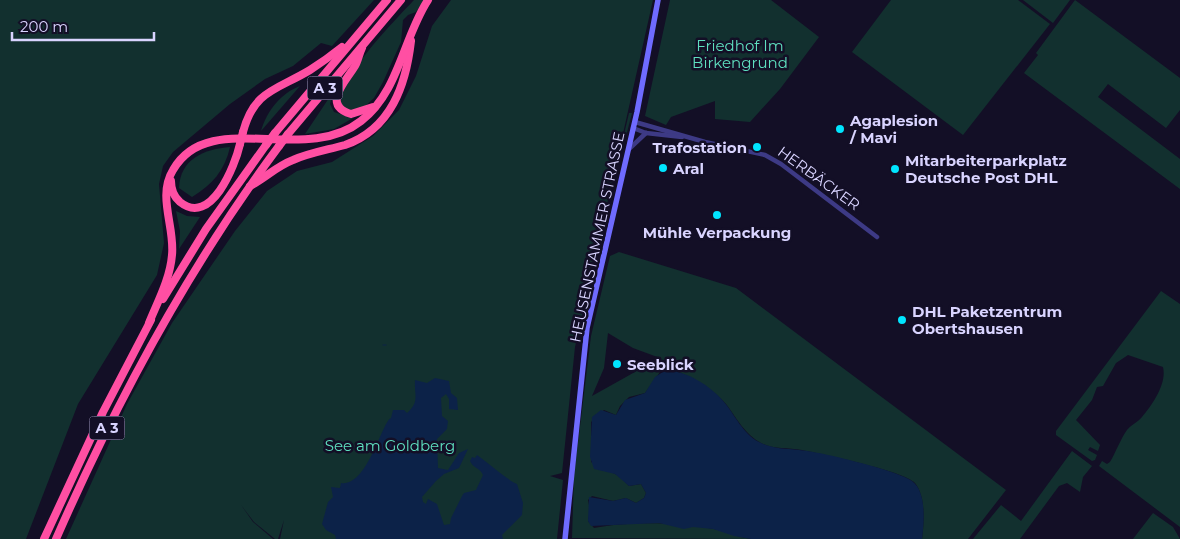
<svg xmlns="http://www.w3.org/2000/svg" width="1180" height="539" font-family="Montserrat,sans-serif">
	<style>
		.green { fill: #12302f; fill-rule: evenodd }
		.water { fill: #0c2248 }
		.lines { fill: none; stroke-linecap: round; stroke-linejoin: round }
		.stream { stroke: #0c2248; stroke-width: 1 }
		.street { stroke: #3d3a85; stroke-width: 4.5 }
		.secondary { stroke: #6f6bff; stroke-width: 5.5 }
		.highway { stroke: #ff4fa3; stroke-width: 8 }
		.highway-bridge { stroke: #ff4fa3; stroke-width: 8 }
		.poi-dot { fill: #00e5ff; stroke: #130f26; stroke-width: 2 }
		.labels { text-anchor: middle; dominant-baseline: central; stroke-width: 5; stroke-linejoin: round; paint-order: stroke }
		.shield { fill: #130f26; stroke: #9e99be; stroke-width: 1 }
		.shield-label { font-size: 14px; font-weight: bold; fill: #d9d4ff }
		.park-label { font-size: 15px; fill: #5fe0c0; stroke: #130f26 }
		.poi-label { font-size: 15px; font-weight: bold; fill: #d9d4ff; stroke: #130f26; text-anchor: start }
		.street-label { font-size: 15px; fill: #d9d4ff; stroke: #130f26 }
	</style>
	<rect width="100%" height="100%" fill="#130f26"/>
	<!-- green -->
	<g class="green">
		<polygon points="0,0 374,0 332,46 321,43 293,66 265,79 230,104 173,152 163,166 159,184 164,243 157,275 78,404 26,539 0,539"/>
		<path d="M414 0H424L416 12 408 15 403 20 401 42 383 82 374 98 361 110C297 118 403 12 414 0Z"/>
		<polygon points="451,0 653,0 575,347 562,473 550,476 563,480 557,539 280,539 284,520 278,539 275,539 254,522 241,505 253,522 273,539 66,539 127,404 172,323 235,231 267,191 297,171 332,162 373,136 399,110 416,76 432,26"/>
		<polygon points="670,0 771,0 819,37 780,89 750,122 715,119 715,101 671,117 666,125 645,116"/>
		<polygon points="891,0 1018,0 1050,24 963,135 852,52"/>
		<polygon points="1023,0 1070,0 1053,23"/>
		<polygon points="1075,0 1180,78 1180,110 1166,128 1108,84 1098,97 1180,159 1180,189 1024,73 1038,55 1036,53"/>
		<path d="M300 86 261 131C266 112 281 93 300 86Z"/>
		<polygon points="333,92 330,104 334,112 353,118 334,129 305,134"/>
		<polygon points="629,113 632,113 624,144 622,143"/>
		<path d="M230 147C225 170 212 185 192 197L179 188C180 159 204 149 230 147Z"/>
		<polygon points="176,211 187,216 200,217 179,249 180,231"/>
		<path d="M619 252 736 288 1006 490 968 539H922C924 522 926 497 915 483 904 471 821 454 802 450 787 447 775 450 761 443 745 435 736 417 726 404 716 392 689 375 675 371 670 370 664 371 660 372L645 393 629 397 620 406 616 415 604 410 591 422V462L619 476 629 486 641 484 646 493 644 498 636 503 626 498 613 501 592 496 588 500 590 510 588 521 594 528C629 521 678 522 714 529 726 532 738 537 751 539L572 538 574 476 591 336 610 256ZM608 333 633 348 660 358 592 396 604 368Z"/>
		<path d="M1161 291 1180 304V527L1099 466 1102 461 1107 464 1110 462C1116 452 1120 440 1127 430 1131 425 1138 422 1142 417 1153 404 1167 383 1163 367L1128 355 1116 363 1103 386 1097 387 1092 400 1076 420 1100 445 1098 451 1090 447 1088 450 1097 455 1095 460 1092 461 1056 435V431Z"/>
		<polygon points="1072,451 1092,466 1083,477 1080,492 1067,483 1059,486 1020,539 973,539 1001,505 1021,521"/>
		<polygon points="1153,513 1173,527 1180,539 1133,539"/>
	</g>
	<!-- water -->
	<g class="water">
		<path d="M666 370C687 371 711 386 724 402 735 415 743 434 759 442 773 449 784 448 799 450 818 451 899 471 912 481 927 492 924 523 922 539H751L734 536 713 529 693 527 684 529 659 523 591 526 588 521 589 497 613 501 626 498 636 503 644 498 646 493 641 484 629 486 615 474 594 469 590 457 592 417 601 410 616 415 625 400 645 393 655 377Z"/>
		<path d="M435 378 449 381 451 393 457 398 458 410 449 409V399L446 394 441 398 442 416 448 421 447 429 437 439 438 468 448 470 459 453 468 449 459 468 444 474 436 481 422 497 423 502 426 504 428 499 437 504 444 525 450 524 451 518 462 496 464 493 476 490 483 475C480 468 473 468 470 461L472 457 475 458 477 455C486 461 510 482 517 484L523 503 522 515 502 535 503 539H336L335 535 326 530 322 524 328 502 333 497 331 487 340 488 341 483C368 487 382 421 391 418L393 410H404L407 413C420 402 414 395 415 380L427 383Z"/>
	</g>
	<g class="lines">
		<!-- stream -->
		<polyline class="stream" points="383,345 386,345"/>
		<!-- street -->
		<g class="street">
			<polyline points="635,122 705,142 765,155 781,164 877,237"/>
			<polyline points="633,128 646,133 682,137"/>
			<polyline points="629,149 646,133"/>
		</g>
		<!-- secondary -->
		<polyline class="secondary" points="565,539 587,328 637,112 658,0"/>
		<!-- highway -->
		<g class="highway">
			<path d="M362 48C359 54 358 61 355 66 346 81 321 105 351 114L373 107"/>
			<path d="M243 132C254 90 277 90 310 70 321 63 332 55 342 47"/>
			<polyline points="275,133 387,0"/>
			<polyline points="288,134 401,0"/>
			<path d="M171 181C171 189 173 196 180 202 211 227 235 166 240 144"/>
			<path d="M250 186C265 178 277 166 293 160 309 153 327 150 345 145 391 129 406 85 411 41"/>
			<polyline points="163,299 206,229 266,145"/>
			<path d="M149 323C158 301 170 279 172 255 175 227 157 196 173 170 209 107 304 166 361 121 399 92 403 38 428 0"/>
			<polyline points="44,539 103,412 151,320"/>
			<path d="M56 539C117 400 188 268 279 146"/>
		</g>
		<!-- highway-bridge -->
		<g class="highway-bridge">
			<polyline points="240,144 243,132"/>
			<polyline points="266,145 275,133"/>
			<polyline points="279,146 288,134"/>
		</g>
	</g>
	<!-- markers -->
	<g class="poi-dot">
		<circle cx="840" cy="129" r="5"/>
		<circle cx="757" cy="147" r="5"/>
		<circle cx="663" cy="168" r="5"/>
		<circle cx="895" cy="169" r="5"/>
		<circle cx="717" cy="215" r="5"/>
		<circle cx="902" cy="320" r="5"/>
		<circle cx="617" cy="364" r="5"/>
	</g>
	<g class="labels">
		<!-- shield labels -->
		<g class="shield">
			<rect x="307.5" y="76.5" width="35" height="23" rx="4"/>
			<rect x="89.5" y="416.5" width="35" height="23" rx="4"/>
		</g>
		<g class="shield-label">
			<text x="325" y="88">A 3</text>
			<text x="107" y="428">A 3</text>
		</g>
		<!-- park labels -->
		<g class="park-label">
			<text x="740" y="45">Friedhof Im<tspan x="740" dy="17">Birkengrund</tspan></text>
			<text x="390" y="445">See am Goldberg</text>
		</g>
		<!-- poi labels -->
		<g class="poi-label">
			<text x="850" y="120">Agaplesion<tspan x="850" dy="17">/ Mavi</tspan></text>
			<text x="747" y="147" text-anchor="end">Trafostation</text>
			<text x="905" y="160">Mitarbeiterparkplatz<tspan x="905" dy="17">Deutsche Post DHL</tspan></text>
			<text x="673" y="168">Aral</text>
			<text x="717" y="232" text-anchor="middle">Mühle Verpackung</text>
			<text x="912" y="311">DHL Paketzentrum<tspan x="912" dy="17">Obertshausen</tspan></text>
			<text x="627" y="364">Seeblick</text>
		</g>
		<!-- street labels -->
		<g class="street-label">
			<text transform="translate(819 178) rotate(36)">HERBÄCKER</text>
			<text transform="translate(597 237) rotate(-78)">HEUSENSTAMMER STRASSE</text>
		</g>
	</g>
	<!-- scale -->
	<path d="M12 32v8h142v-8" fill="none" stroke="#d9d4ff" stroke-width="2.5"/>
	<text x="20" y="32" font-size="15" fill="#d9d4ff" stroke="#130f26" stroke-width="4" paint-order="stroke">200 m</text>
</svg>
